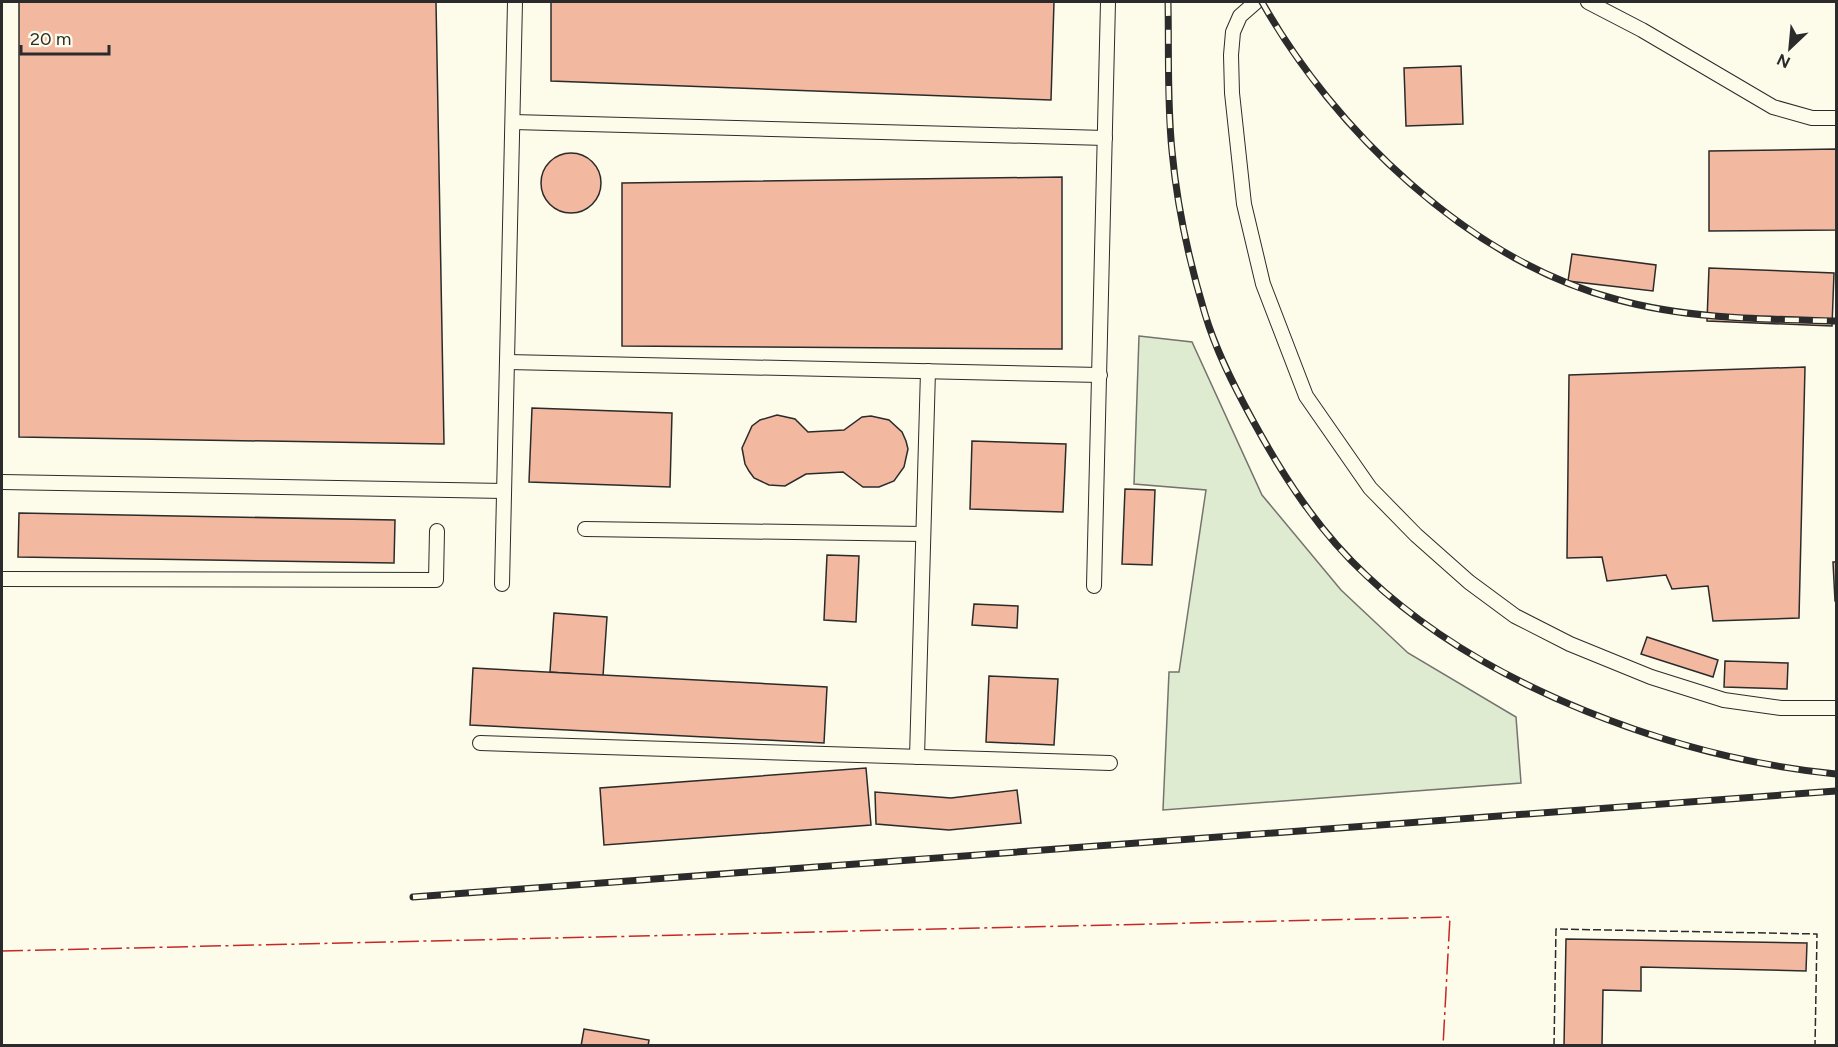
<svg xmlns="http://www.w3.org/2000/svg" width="1838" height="1047" font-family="Figtree,sans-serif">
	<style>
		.green { fill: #deebd1; stroke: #74746e; stroke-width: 1.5 }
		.building { fill: #f2b8a0; stroke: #2b2b2b; stroke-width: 1.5 }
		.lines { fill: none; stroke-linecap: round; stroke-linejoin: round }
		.lane-casing { stroke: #2b2b2b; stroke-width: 16 }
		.lane { stroke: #fdfbea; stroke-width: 14 }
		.rail-casing { stroke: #2b2b2b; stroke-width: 7 }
		.rail { stroke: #fdfbea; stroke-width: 4.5; stroke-dasharray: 14; stroke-linecap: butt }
		.fence { stroke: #2b2b2b; stroke-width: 1.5; stroke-dasharray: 8 3; stroke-linecap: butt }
		.power { stroke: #c62828; stroke-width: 1.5; stroke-dasharray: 21 4.5 3 4.5; stroke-linecap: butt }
	</style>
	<rect width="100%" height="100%" fill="#fdfbea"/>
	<!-- green -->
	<polygon class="green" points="1139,336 1192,342 1262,495 1341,590 1408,653 1516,717 1521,783 1163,810 1169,672 1179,672 1206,490 1134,484"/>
	<!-- building -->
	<g class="building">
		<polygon points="19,2 436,2 444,444 19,437"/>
		<polygon points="551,2 1054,2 1051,100 551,81"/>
		<polygon points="1461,66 1463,124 1406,126 1404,68"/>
		<polygon points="1836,149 1836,230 1709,231 1709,151"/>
		<circle cx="571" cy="183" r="30"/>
		<polygon points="1062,177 1062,349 622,346 622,183"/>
		<polygon points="1572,254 1656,265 1653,291 1568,281"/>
		<polygon points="1709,268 1834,273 1832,326 1707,321"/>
		<polygon points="1805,367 1799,618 1713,621 1708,586 1672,589 1666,575 1607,581 1602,557 1567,558 1569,375"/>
		<polygon points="532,408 672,413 670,487 529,482"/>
		<polygon points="777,415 795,419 808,432 844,430 862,417 871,416 889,420 902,432 906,441 908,449 904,467 894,481 879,487 863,487 843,472 806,474 785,486 769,485 754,478 749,471 745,464 742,448 752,426 760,420"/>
		<polygon points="972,441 1066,444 1063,512 970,509"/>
		<polygon points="1125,489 1155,490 1152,565 1122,564"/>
		<polygon points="19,513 395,520 394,563 18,557"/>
		<polygon points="827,555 859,556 856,622 824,620"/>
		<polygon points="1833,562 1836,562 1836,601 1835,601"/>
		<polygon points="974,604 1018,606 1017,628 972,625"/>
		<polygon points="554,613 607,617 603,676 550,672"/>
		<polygon points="1647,637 1718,660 1713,677 1641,654"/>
		<polygon points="1725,661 1788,663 1787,689 1724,687"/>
		<polygon points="473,668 827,687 824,743 470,725"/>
		<polygon points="989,676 1058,679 1054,745 986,742"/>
		<polygon points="866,768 871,825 604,845 600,788"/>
		<polygon points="1017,790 1021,823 949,830 876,824 875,792 951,798"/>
		<polygon points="1566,939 1807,943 1806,971 1641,967 1641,991 1603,990 1602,1046 1564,1046"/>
		<polygon points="584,1029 649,1040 648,1046 581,1046"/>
	</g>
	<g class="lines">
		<defs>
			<g id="lane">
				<polyline points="1256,2 1240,16 1233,32 1231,55 1232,93 1244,204 1263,284 1306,396 1370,488 1416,535 1469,582 1515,616 1570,644 1651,677 1724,700 1781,708 1836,708"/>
				<polyline points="1588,2 1642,30 1773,107 1812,118 1836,118"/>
				<polyline points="513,122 1105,138"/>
				<polyline points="507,362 1100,375"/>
				<polyline points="2,482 504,491"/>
				<polyline points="585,529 923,534"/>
				<polyline points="2,579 436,580 437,531"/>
				<polyline points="502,584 515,2"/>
				<polyline points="1094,586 1108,2"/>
				<polyline points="480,743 1110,763"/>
				<polyline points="917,757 928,371"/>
			</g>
		</defs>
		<!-- lane casing -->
		<use href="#lane" class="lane-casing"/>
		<!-- lane -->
		<use href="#lane" class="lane"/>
		<defs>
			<g id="rail">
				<path d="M1168 2C1169 51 1167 102 1172 151 1177 206 1189 261 1205 314 1216 351 1234 386 1252 419 1283 476 1319 532 1367 576 1485 688 1676 758 1836 774"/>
				<path d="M1262 2C1334 130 1469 260 1615 299 1687 319 1762 319 1836 321"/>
				<polyline points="413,897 1836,791"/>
			</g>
		</defs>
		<!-- rail casing -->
		<use href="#rail" class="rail-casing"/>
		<!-- rail -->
		<use href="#rail" class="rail"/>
		<!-- fence -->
		<polyline class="fence" points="1554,1046 1556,929 1817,934 1815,1046"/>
		<!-- power -->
		<polyline class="power" points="2,951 1450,917 1443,1046"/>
	</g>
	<!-- border -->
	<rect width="1838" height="1047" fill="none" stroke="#2b2b2b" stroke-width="6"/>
	<!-- north arrow -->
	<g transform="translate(1790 48) rotate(206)" stroke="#fdfbea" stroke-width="4.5" paint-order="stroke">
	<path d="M0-4.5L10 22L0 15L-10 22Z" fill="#2b2b2b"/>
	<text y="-9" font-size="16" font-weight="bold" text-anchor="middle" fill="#2b2b2b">N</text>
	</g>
	<!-- scale -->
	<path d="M21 45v9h88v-9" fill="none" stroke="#2b2b2b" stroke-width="3"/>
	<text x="30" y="45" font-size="18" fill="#2b2b2b" stroke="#fdfbea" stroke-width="4.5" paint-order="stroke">20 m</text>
</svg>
